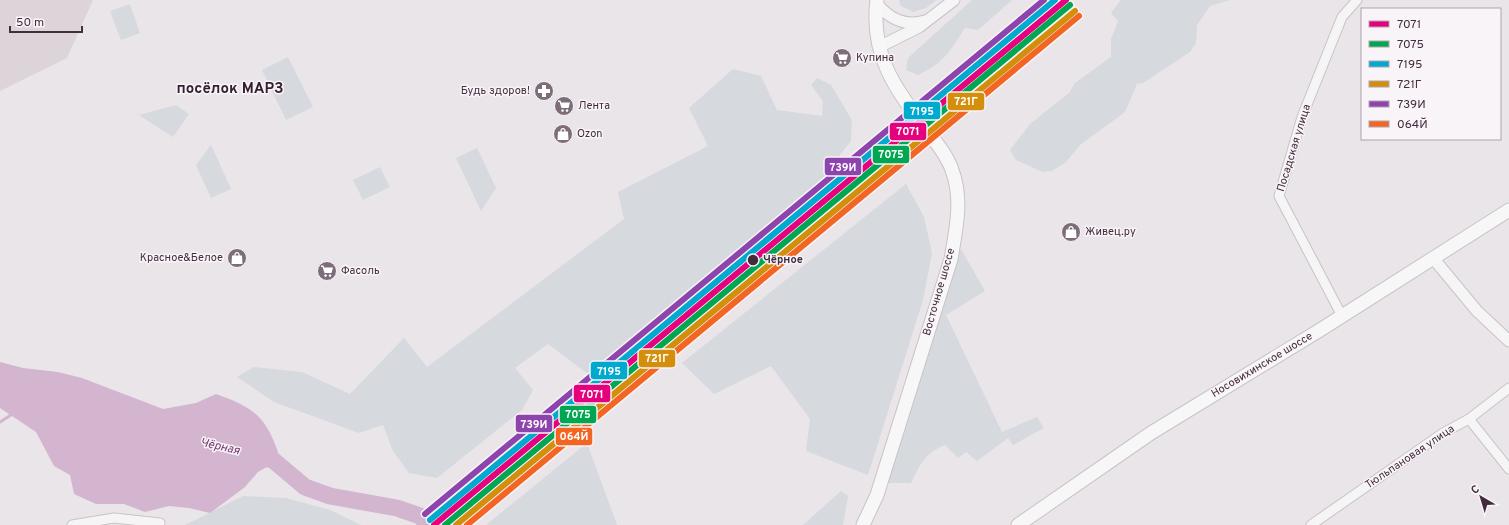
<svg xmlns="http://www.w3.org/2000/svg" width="1509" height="525" font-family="Overpass,sans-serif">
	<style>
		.built { fill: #ddd4da }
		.green { fill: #d6d9dd }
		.water { fill: #d3b5d0 }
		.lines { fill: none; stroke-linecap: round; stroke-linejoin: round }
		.stream { stroke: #d3b5d0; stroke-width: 3 }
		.river { stroke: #d3b5d0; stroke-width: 17 }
		.minor-casing { stroke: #c8c3c7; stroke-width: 11 }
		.tertiary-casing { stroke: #c8c3c7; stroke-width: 13 }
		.secondary-casing { stroke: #c8c3c7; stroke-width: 15 }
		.minor { stroke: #f6f5f6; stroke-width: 9 }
		.tertiary { stroke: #f6f5f6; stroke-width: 11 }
		.secondary { stroke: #f8f7f8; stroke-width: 13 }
		.rail-1-casing { stroke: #f8f4f8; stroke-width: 9 }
		.rail-2-casing { stroke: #f8f4f8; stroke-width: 9 }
		.rail-3-casing { stroke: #f8f4f8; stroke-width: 9 }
		.rail-4-casing { stroke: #f8f4f8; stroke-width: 9 }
		.rail-5-casing { stroke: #f8f4f8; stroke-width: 9 }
		.rail-6-casing { stroke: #f8f4f8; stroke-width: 9 }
		.rail-1 { stroke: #e5007d; stroke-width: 6 }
		.rail-2 { stroke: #00a651; stroke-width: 6 }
		.rail-3 { stroke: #00a9ce; stroke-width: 6 }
		.rail-4 { stroke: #d38e0c; stroke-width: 6 }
		.rail-5 { stroke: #8e44ad; stroke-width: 6 }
		.rail-6 { stroke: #f26522; stroke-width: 6 }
		.stop-dot { fill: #432c3e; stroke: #f8f4f8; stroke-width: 1.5 }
		.labels { text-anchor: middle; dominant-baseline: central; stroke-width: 3; stroke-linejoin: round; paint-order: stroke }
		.poi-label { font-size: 11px; fill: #432c3e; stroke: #f8f4f8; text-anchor: start }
		.street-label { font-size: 11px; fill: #432c3e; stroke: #f8f4f8 }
		.stop-label { font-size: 11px; font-weight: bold; fill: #432c3e; stroke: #f8f4f8; text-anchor: start }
		.water-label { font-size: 12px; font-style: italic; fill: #75386d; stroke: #f8f4f8 }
		.district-label { font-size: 15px; font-weight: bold; fill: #341e2f; stroke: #f8f4f8 }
		.line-badge { stroke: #f8f4f8; stroke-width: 1.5 }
		.badge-label { font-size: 11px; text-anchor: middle; font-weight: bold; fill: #fff }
	</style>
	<rect width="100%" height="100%" fill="#eae5e9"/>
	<!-- built -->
	<polygon class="built" points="0,0 93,0 67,58 0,91"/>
	<!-- green -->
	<g class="green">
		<polygon points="899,0 936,0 926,8 913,12 900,5"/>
		<path d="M972 0H1012L978 30 965 28C949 52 945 62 918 75L906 70 908 58Z"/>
		<polygon points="1121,0 1230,0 1210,6 1197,25 1196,43 1190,52 1143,83 1137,84 1125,112 1080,145 1066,162 1052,171 1043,172 1016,160 1010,150 1030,124 1069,93 1075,83 1111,57 1111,39 1118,21 1111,13"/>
		<polygon points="130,4 140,33 121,40 110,11"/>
		<polygon points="288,57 313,107 286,120 262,70"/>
		<polygon points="733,69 761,76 777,110 822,116 823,101 811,85 817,78 831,85 852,120 851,141 826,172 834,182 596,380 548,344 515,368 533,390 522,410 437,478 409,473 393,451 383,425 359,433 274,402 237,377 254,367 302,372 350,394 404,338 427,367 624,219 618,192 708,146 689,108"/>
		<polygon points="176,105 189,114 173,137 139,115"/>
		<polygon points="211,145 231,189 211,198 196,165"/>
		<polygon points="477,148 496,188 481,211 456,158"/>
		<polygon points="380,167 390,187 363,200 353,180"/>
		<polygon points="906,184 924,217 932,253 923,300 868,475 806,451 810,419 771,366 714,394 682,363"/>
		<path d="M961 249 985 291 946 315 1002 432 1037 417 1044 428 1013 445 1008 438 977 461 966 452 958 458 945 445C926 452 919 466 911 483H886Z"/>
		<polygon points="587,443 617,525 486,525"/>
		<polygon points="841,491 848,496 843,525 803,525"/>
		<polygon points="243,496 286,498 330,510 361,525 185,525"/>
	</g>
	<!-- water -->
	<path class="water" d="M0 362 23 368 58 372 82 378 163 409 196 403 216 394C252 407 265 415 278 452L270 465 258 472 245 487 210 513 189 508 169 506 145 512 124 504H96L74 494 70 475 54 466 36 432 0 408Z"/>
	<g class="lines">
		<!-- stream -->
		<polyline class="stream" points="0,422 14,413"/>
		<!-- river -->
		<polyline class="river" points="252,455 273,460 305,487 330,496 397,508 420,516 428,525"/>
		<defs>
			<g id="minor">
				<polyline points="1342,316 1279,196 1302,117 1342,17 1357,0"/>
				<polyline points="1469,419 1509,469"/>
				<polyline points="72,525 114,518 160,523 159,525"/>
				<polyline points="1311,525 1443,433 1469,419 1509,388"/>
			</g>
			<g id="tertiary">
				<path d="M877 4C890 19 905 27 925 21"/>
				<polyline points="879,47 919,27 954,0"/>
				<polyline points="1433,258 1477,311 1509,341"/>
			</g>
			<g id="secondary">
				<path d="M863 525 877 495 951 259C956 229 963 199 952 170 947 155 935 141 926 129 895 89 870 54 877 0"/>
				<polyline points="1018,525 1151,433 1320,330 1509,210"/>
			</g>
		</defs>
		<!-- minor casing -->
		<use href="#minor" class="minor-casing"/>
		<!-- tertiary casing -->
		<use href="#tertiary" class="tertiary-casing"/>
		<!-- secondary casing -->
		<use href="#secondary" class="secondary-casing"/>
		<!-- minor -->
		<use href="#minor" class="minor"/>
		<!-- tertiary -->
		<use href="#tertiary" class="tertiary"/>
		<!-- secondary -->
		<use href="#secondary" class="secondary"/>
		<defs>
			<polyline id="rail-1" points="434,525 1066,0"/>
			<polyline id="rail-2" points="445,525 1070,5"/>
			<polyline id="rail-3" points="430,520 1055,0"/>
			<polyline id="rail-4" points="456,525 1075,11"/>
			<polyline id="rail-5" points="425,514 1044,0"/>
			<polyline id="rail-6" points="467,525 1079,16"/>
		</defs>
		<!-- rail-1 casing -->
		<use href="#rail-1" class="rail-1-casing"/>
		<!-- rail-2 casing -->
		<use href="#rail-2" class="rail-2-casing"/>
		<!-- rail-3 casing -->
		<use href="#rail-3" class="rail-3-casing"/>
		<!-- rail-4 casing -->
		<use href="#rail-4" class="rail-4-casing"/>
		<!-- rail-5 casing -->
		<use href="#rail-5" class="rail-5-casing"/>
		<!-- rail-6 casing -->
		<use href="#rail-6" class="rail-6-casing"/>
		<!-- rail-1 -->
		<use href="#rail-1" class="rail-1"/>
		<!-- rail-2 -->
		<use href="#rail-2" class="rail-2"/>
		<!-- rail-3 -->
		<use href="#rail-3" class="rail-3"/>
		<!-- rail-4 -->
		<use href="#rail-4" class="rail-4"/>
		<!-- rail-5 -->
		<use href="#rail-5" class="rail-5"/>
		<!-- rail-6 -->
		<use href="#rail-6" class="rail-6"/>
	</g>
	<!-- icons -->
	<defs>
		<symbol id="supermarket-disc" viewBox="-11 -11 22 22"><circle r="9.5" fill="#7d6d7a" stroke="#f8f4f8"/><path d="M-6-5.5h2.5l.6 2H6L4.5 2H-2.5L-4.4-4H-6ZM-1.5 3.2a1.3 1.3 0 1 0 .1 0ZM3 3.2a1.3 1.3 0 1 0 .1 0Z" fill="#fff"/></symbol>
		<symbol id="pharmacy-disc" viewBox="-11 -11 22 22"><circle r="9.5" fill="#7d6d7a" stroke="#f8f4f8"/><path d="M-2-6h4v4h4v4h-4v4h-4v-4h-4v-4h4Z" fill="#fff"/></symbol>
		<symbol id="shop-disc" viewBox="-11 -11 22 22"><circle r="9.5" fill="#7d6d7a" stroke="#f8f4f8"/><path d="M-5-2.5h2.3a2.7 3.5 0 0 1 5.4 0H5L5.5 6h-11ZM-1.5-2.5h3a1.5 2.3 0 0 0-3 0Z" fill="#fff"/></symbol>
	</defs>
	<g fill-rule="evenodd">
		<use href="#supermarket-disc" x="831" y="47" width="22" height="22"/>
		<use href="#pharmacy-disc" x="533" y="80" width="22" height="22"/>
		<use href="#supermarket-disc" x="553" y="95" width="22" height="22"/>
		<use href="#shop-disc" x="552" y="123" width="22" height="22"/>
		<use href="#shop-disc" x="1060" y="221" width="22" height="22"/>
		<use href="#shop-disc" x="226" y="247" width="22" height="22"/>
		<use href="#supermarket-disc" x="316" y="260" width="22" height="22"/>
	</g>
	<!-- markers -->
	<circle class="stop-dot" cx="753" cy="260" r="6"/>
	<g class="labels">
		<!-- poi labels -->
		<g class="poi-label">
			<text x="856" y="58">Купина</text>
			<text x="530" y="91" text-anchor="end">Будь здоров!</text>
			<text x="578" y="106">Лента</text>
			<text x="577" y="134">Ozon</text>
			<text x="1085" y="232">Живец.ру</text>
			<text x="223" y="258" text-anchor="end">Красное&amp;Белое</text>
			<text x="341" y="271">Фасоль</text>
		</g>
		<!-- street labels -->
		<g class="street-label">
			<text transform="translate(1294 148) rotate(-73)">Посадская улица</text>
			<text transform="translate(939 292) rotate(-74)">Восточное шоссе</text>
			<text transform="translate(1262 365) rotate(-31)">Носовихинское шоссе</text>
			<text transform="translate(1410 457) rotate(-34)">Тюльпановая улица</text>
		</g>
		<!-- stop labels -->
		<g class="stop-label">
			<text x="763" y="260">Чёрное</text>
		</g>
		<!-- water labels -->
		<g class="water-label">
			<text transform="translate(220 447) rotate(13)">Чёрная</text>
		</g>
		<!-- district labels -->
		<g class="district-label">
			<text x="230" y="89">посёлок МАРЗ</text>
		</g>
	</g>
	<g class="line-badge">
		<rect x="947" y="92" width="38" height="19" rx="4" fill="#d38e0c"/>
		<rect x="903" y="101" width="38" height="19" rx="4" fill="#00a9ce"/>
		<rect x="889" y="122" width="38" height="19" rx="4" fill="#e5007d"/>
		<rect x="872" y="145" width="38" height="19" rx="4" fill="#00a651"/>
		<rect x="824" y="157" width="38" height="19" rx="4" fill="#8e44ad"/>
		<rect x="638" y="349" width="38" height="19" rx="4" fill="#d38e0c"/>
		<rect x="590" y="361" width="38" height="19" rx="4" fill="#00a9ce"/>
		<rect x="573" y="384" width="38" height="19" rx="4" fill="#e5007d"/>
		<rect x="559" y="405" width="38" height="19" rx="4" fill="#00a651"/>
		<rect x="515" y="414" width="38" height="19" rx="4" fill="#8e44ad"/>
		<rect x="555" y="427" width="38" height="19" rx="4" fill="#f26522"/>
	</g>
	<g class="badge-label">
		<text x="966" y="105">721Г</text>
		<text x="922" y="115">7195</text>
		<text x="908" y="135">7071</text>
		<text x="891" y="158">7075</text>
		<text x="843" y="171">739И</text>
		<text x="657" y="362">721Г</text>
		<text x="609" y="375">7195</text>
		<text x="592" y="398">7071</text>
		<text x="578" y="418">7075</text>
		<text x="534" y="428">739И</text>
		<text x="574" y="440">064Й</text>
	</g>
	<!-- legend -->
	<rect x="1361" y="8" width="140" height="132" fill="#f8f4f8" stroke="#b0a4ae"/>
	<rect x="1369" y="21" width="20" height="6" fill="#e5007d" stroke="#b0a4ae"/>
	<text x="1397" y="28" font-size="12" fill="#432c3e">7071</text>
	<rect x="1369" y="41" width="20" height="6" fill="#00a651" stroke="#b0a4ae"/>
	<text x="1397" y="48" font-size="12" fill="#432c3e">7075</text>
	<rect x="1369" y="61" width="20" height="6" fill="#00a9ce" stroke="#b0a4ae"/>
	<text x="1397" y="68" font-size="12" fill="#432c3e">7195</text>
	<rect x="1369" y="81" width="20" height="6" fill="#d38e0c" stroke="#b0a4ae"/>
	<text x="1397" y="88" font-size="12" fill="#432c3e">721Г</text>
	<rect x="1369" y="101" width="20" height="6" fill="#8e44ad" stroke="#b0a4ae"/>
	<text x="1397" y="108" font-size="12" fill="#432c3e">739И</text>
	<rect x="1369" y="121" width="20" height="6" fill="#f26522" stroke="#b0a4ae"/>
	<text x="1397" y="128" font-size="12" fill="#432c3e">064Й</text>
	<!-- north arrow -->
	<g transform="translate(1481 497) rotate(322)" stroke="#f8f4f8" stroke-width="3" paint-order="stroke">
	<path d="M0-3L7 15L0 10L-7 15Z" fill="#432c3e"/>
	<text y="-6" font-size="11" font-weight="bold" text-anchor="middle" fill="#432c3e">С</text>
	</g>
	<!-- scale -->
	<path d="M10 26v6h72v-6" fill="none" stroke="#432c3e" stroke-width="2"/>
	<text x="16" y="26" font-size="12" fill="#432c3e" stroke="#f8f4f8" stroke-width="3" paint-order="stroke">50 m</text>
</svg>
